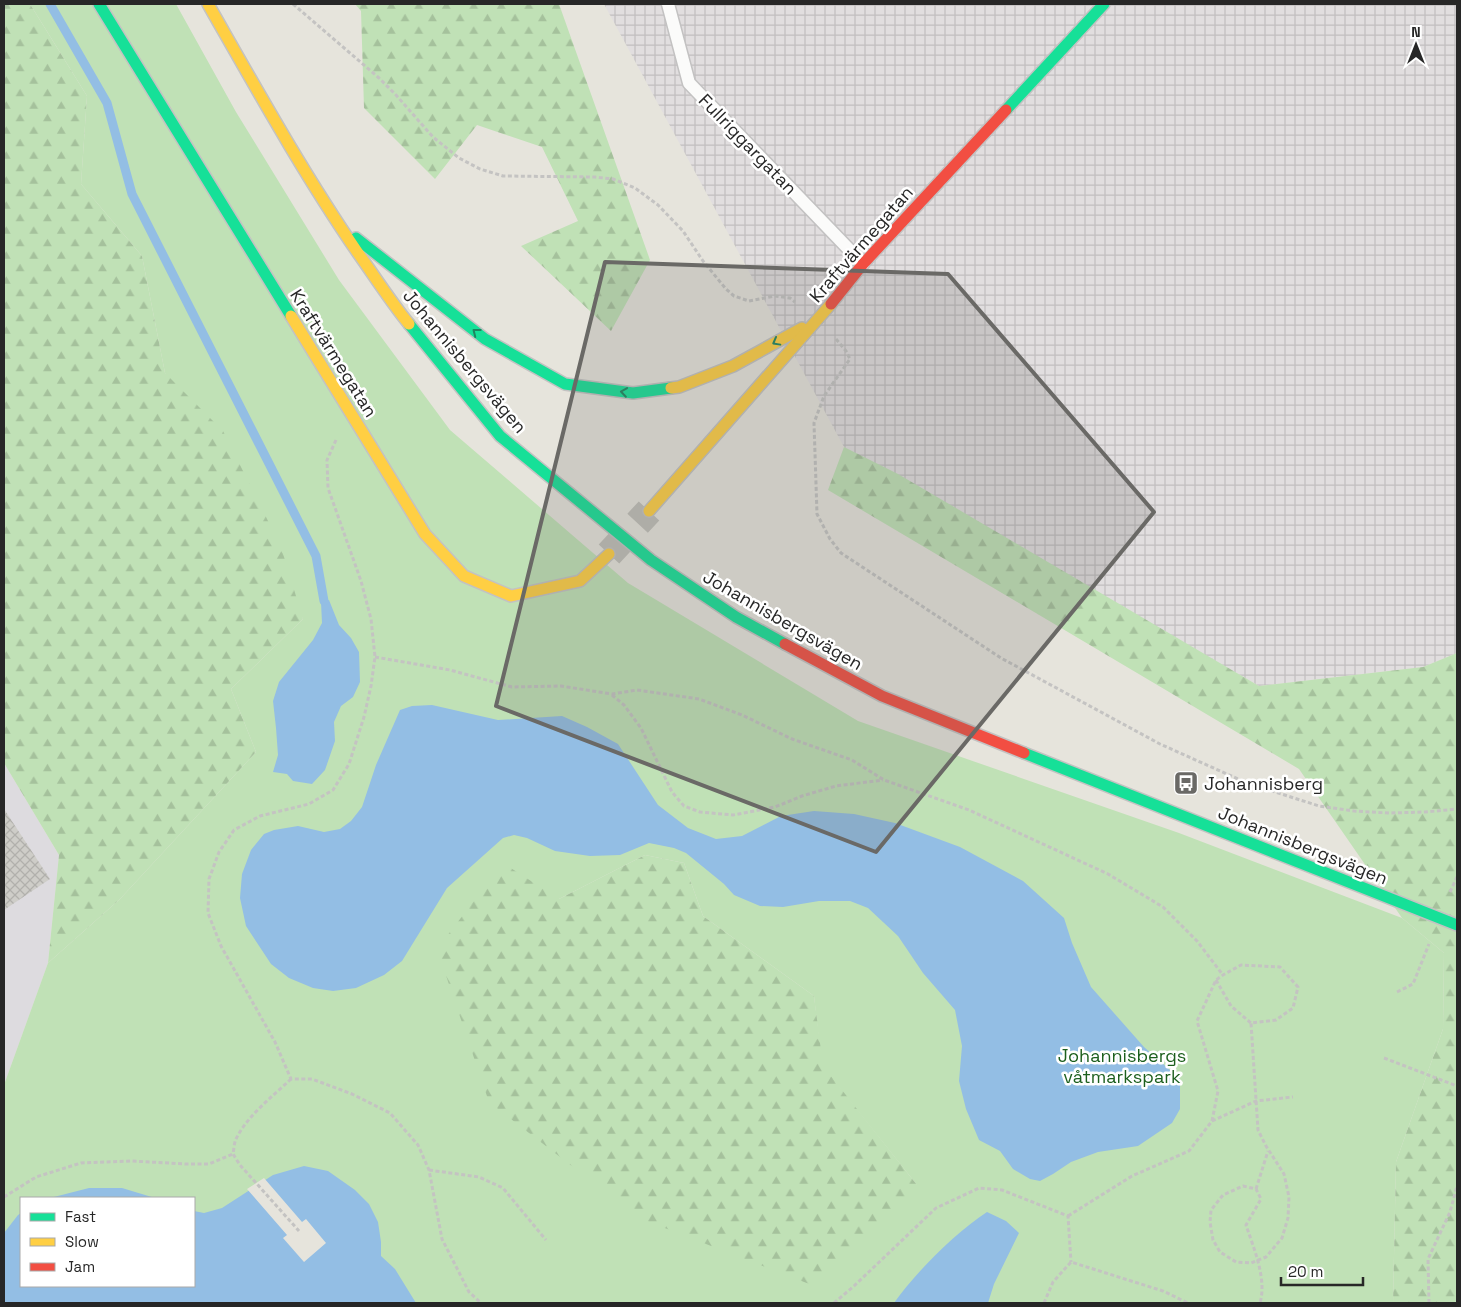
<svg xmlns="http://www.w3.org/2000/svg" width="1461" height="1307" font-family="'Space Grotesk',sans-serif">
	<style>
		.industrial { fill: url(#industrial-grid) }
		.airport { fill: #dddbdf }
		.green { fill: #c0e1b6; fill-rule: evenodd }
		.forest { fill: url(#forest-firs) }
		.water { fill: #93bee4 }
		.pier { fill: #e6e4dc }
		.lines { fill: none; stroke-linecap: round; stroke-linejoin: round }
		.stream { stroke: #93bee4; stroke-width: 9 }
		.building { fill: url(#building-cross-hatch) }
		.secondary-tunnel { stroke: #c0beb8; stroke-width: 28; stroke-dasharray: 28 14; stroke-linecap: butt }
		.lane-casing { stroke: #c3c2c2; stroke-width: 15 }
		.fast-casing { stroke: #c3c2c2; stroke-width: 14 }
		.slow-casing { stroke: #c3c2c2; stroke-width: 14 }
		.jam-casing { stroke: #c3c2c2; stroke-width: 14 }
		.path { stroke: #c4c3c2; stroke-width: 3; stroke-dasharray: 4 2.5; stroke-linecap: butt }
		.lane { stroke: #fbfbfa; stroke-width: 12 }
		.fast { stroke: #16e098; stroke-width: 11 }
		.slow { stroke: #ffcf43; stroke-width: 11 }
		.jam { stroke: #f24e42; stroke-width: 11 }
		.oneway { stroke: #1e8460 }
		.marked { fill: #6a6966; fill-opacity: 0.2; stroke: #6a6966; stroke-width: 4; stroke-linejoin: round }
		.labels { text-anchor: middle; dominant-baseline: central; stroke-width: 5; stroke-linejoin: round; paint-order: stroke }
		.street-label { font-size: 18px; fill: #272727; stroke: #fff }
		.poi-label { font-size: 18px; fill: #272727; stroke: #fff; text-anchor: start }
		.park-label { font-size: 18px; fill: #1c5f1d; stroke: #fff }
	</style>
	<defs>
		<pattern id="industrial-grid" width="8" height="8" patternUnits="userSpaceOnUse" patternTransform="scale(1.25)"><rect width="8" height="8" fill="#e1dedf"/><path d="M0 4h8M4 0v8" fill="none" stroke="#c1bebf"/></pattern>
		<pattern id="forest-firs" width="22" height="20" patternUnits="userSpaceOnUse" patternTransform="scale(1.25)"><rect width="22" height="20" fill="#c0e1b6"/><path d="M5 1l3.5 6h-7zM16 11l3.5 6h-7z" fill="#a5c19c"/></pattern>
		<pattern id="building-cross-hatch" width="8" height="8" patternUnits="userSpaceOnUse" patternTransform="scale(1.25)"><rect width="8" height="8" fill="#cecdc8"/><path d="M0 0l8 8M0 8l8-8" fill="none" stroke="#b1b0ac"/></pattern>
	</defs>
	<rect width="100%" height="100%" fill="#e6e4dc"/>
	<!-- industrial -->
	<polygon class="industrial" points="604,4 1457,4 1457,653 1423,667 1259,686 844,447"/>
	<!-- airport -->
	<polygon class="airport" points="4,763 59,855 48,963 4,1085"/>
	<!-- green -->
	<path class="green" d="M30 4H176L236 112 339 280 450 430 628 583 858 721 1179 833 1402 918 1444 953 1443 1029 1396 1162 1393 1303H4V1085L48 963 120 899 256 752 231 689 303 619 165 373 142 256 81 184 87 96ZM645 855 684 863 703 916 814 996 822 1066 917 1185 559 899ZM21 1198H194V1286H21Z"/>
	<!-- forest -->
	<g class="forest">
		<polygon points="4,4 30,4 87,96 81,184 142,256 165,373 223,431 281,547 303,619 231,689 256,752 120,899 48,963 59,855 4,763"/>
		<polygon points="355,4 559,4 650,260 611,331 521,246 578,221 542,147 477,125 435,179 364,108 361,11"/>
		<polygon points="844,447 898,474 1259,686 1423,667 1457,653 1457,1303 1393,1303 1396,1162 1443,1029 1444,953 1402,918 1299,769 828,490"/>
		<polygon points="645,855 684,863 703,916 814,996 823,1066 917,1185 817,1287 639,1218 489,1102 437,949 503,863 559,899"/>
	</g>
	<!-- water -->
	<g class="water">
		<polygon points="329,600 339,625 351,638 359,652 360,682 353,697 341,706 334,722 335,741 325,770 312,784 293,781 287,774 273,772 278,755 276,728 273,701 279,682 313,640 322,623 321,602"/>
		<polygon points="432,705 498,720 562,716 587,727 618,744 658,805 688,828 716,839 742,836 781,816 814,811 854,814 895,823 960,847 1023,881 1064,918 1072,943 1091,987 1144,1047 1180,1079 1180,1109 1172,1123 1138,1146 1098,1152 1071,1162 1053,1174 1040,1181 1030,1179 1013,1169 1000,1151 979,1140 966,1109 959,1081 962,1046 955,1010 923,973 898,936 868,908 850,901 819,901 783,907 760,906 734,895 724,884 686,853 674,848 649,843 620,855 590,856 555,851 527,838 514,835 503,838 447,888 402,961 384,975 356,988 333,991 313,988 289,978 271,964 246,926 240,898 242,874 251,850 264,834 274,830 298,826 324,832 340,829 351,821 362,807 376,765 400,710 412,706"/>
		<polygon points="304,1166 328,1171 355,1190 369,1204 378,1222 381,1242 381,1256 395,1269 416,1303 4,1303 4,1233 18,1215 21,1213 21,1286 194,1286 194,1211 204,1213 222,1208 273,1175"/>
		<polygon points="89,1188 122,1188 155,1198 50,1198"/>
		<path d="M987 1212 1006 1221 1019 1233 994 1284 988 1303H894C916 1272 955 1233 987 1212Z"/>
	</g>
	<!-- pier -->
	<polygon class="pier" points="264,1178 302,1222 306,1219 326,1243 304,1262 283,1238 287,1235 247,1189"/>
	<g class="lines">
		<!-- stream -->
		<polyline class="stream" points="50,4 107,103 132,194 316,556 324,601"/>
	</g>
	<!-- building -->
	<polygon class="building" points="4,809 50,879 4,910"/>
	<g class="lines">
		<!-- secondary-tunnel -->
		<polyline class="secondary-tunnel" points="609,554 649,511"/>
		<defs>
			<polyline id="lane" points="668,4 689,83 863,264"/>
			<g id="fast">
				<polyline points="99,4 291,316"/>
				<polyline points="1006,110 1104,4"/>
				<polyline points="356,238 485,339 565,384 633,393 671,388"/>
				<polyline points="409,324 500,436 651,560 736,617 785,644"/>
				<polyline points="1024,753 1457,925"/>
			</g>
			<g id="slow">
				<path d="M208 4C256 88 303 173 358 253 375 277 391 302 409 324"/>
				<polyline points="291,316 425,534 464,576 511,596 580,581 609,554"/>
				<polyline points="671,388 679,387 733,366 802,328"/>
				<polyline points="649,511 831,304"/>
			</g>
			<g id="jam">
				<polyline points="831,304 863,264 1006,110"/>
				<polyline points="785,644 882,696 1024,753"/>
			</g>
		</defs>
		<!-- lane casing -->
		<use href="#lane" class="lane-casing"/>
		<!-- fast casing -->
		<use href="#fast" class="fast-casing"/>
		<!-- slow casing -->
		<use href="#slow" class="slow-casing"/>
		<!-- jam casing -->
		<use href="#jam" class="jam-casing"/>
		<!-- path -->
		<g class="path">
			<polyline points="293,4 379,78 396,95 433,137 459,158 480,169 503,176 595,177 613,179 635,188 658,205 683,231 703,261 726,289 734,296 749,301 775,296 790,298 795,302"/>
			<polyline points="836,339 846,351 850,359 824,396 814,423 817,514 830,539 841,553 1001,658 1160,744 1247,783 1319,806 1354,811 1389,813 1425,812 1457,809"/>
			<polyline points="336,440 327,460 328,488 361,581 371,619 375,657 371,686 364,717 349,764 333,790 309,804 260,816 234,830 219,852 209,879 208,913 221,946 275,1042 291,1079 312,1079 352,1094 390,1113 418,1145 429,1170 442,1239 469,1292 481,1303"/>
			<polyline points="375,657 450,670 512,687 561,686 612,694 637,690 699,699 742,715 792,739 852,760 884,780 969,810 1108,874 1163,907 1197,941 1223,975"/>
			<polyline points="612,695 624,705 641,728 672,792 684,806 700,812 733,815 775,807 802,796 836,786 883,780"/>
			<polyline points="1450,892 1457,877"/>
			<polyline points="1216,980 1231,1006 1251,1023"/>
			<polyline points="1397,992 1413,984 1429,944"/>
			<polyline points="1384,1058 1457,1086"/>
			<path d="M291 1079C273 1096 247 1116 236 1139 234 1143 234 1149 233 1154L240 1165 299 1231"/>
			<polyline points="1212,1121 1256,1101 1293,1097"/>
			<polyline points="429,1170 479,1177 503,1188 546,1240"/>
			<polyline points="1256,1189 1268,1151"/>
			<polyline points="4,1197 36,1177 81,1163 132,1161 185,1164 209,1164 233,1154"/>
			<path d="M1068 1216 1132 1176 1189 1151 1212 1121 1218 1091 1197 1021 1216 980 1223 975 1241 965 1280 967 1298 987 1293 1008 1276 1020 1251 1023 1258 1130 1266 1146 1284 1174 1289 1197 1288 1218 1282 1238 1266 1257 1251 1263 1236 1262 1220 1252 1213 1240 1210 1222 1211 1210 1223 1195 1243 1186 1256 1189 1261 1199 1246 1225C1254 1249 1267 1279 1260 1303"/>
			<polyline points="834,1303 854,1286 936,1208 979,1188 1002,1190 1068,1216 1071,1262"/>
			<polyline points="1044,1303 1053,1282 1071,1262 1163,1291 1188,1303"/>
			<polyline points="1429,1303 1428,1259 1450,1212 1457,1186"/>
		</g>
		<!-- lane -->
		<use href="#lane" class="lane"/>
		<!-- fast -->
		<use href="#fast" class="fast"/>
		<!-- slow -->
		<use href="#slow" class="slow"/>
		<!-- jam -->
		<use href="#jam" class="jam"/>
	</g>
	<!-- one-way arrows -->
	<defs><path id="oneway-chevron" d="M-2-3.5L2.5 0L-2 3.5" fill="none" stroke-width="1.6" stroke-linecap="round" stroke-linejoin="round" transform="scale(1.25)"/></defs>
	<g class="oneway">
		<use href="#oneway-chevron" transform="translate(476 332) rotate(-142)"/>
		<use href="#oneway-chevron" transform="translate(776 342) rotate(151)"/>
		<use href="#oneway-chevron" transform="translate(624 392) rotate(-172)"/>
	</g>
	<!-- marked area -->
	<path class="marked" d="M605 262 948 274 1154 512 876 852 496 706Z"/>
	<!-- icons -->
	<defs>
		<symbol id="bus-square" viewBox="-11 -11 22 22"><rect x="-9" y="-9" width="18" height="18" rx="4" fill="#6a6966" stroke="#fff"/><path d="M-5-6H5V4H4V6H2V4H-2V6H-4V4H-5ZM-3.5-4V0h7V-4ZM-3.5 1.2v1.5H-2V1.2ZM2 1.2v1.5H3.5V1.2Z" fill="#fff"/></symbol>
	</defs>
	<g fill-rule="evenodd">
		<use href="#bus-square" x="1172" y="769" width="28" height="28"/>
	</g>
	<g class="labels">
		<!-- street labels -->
		<g class="street-label">
			<text transform="translate(748 144) rotate(46)">Fullriggargatan</text>
			<text transform="translate(861 244) rotate(-49)">Kraftvärmegatan</text>
			<text transform="translate(334 353) rotate(58)">Kraftvärmegatan</text>
			<text transform="translate(465 361) rotate(50)">Johannisbergsvägen</text>
			<text transform="translate(783 620) rotate(30)">Johannisbergsvägen</text>
			<text transform="translate(1303 845) rotate(22)">Johannisbergsvägen</text>
		</g>
		<!-- poi labels -->
		<g class="poi-label">
			<text x="1204" y="783">Johannisberg</text>
		</g>
		<!-- park labels -->
		<g class="park-label">
			<text x="1122" y="1055">Johannisbergs<tspan x="1122" dy="21">våtmarkspark</tspan></text>
		</g>
	</g>
	<!-- border -->
	<rect width="1461" height="1307" fill="none" stroke="#272727" stroke-width="10"/>
	<!-- legend -->
	<rect x="20" y="1197" width="175" height="90" fill="#ffffff" stroke="#a9a9a9"/>
	<rect x="30" y="1213" width="25" height="8" fill="#16e098" stroke="#a9a9a9"/>
	<text x="65" y="1222" font-size="15" fill="#272727">Fast</text>
	<rect x="30" y="1238" width="25" height="8" fill="#ffcf43" stroke="#a9a9a9"/>
	<text x="65" y="1247" font-size="15" fill="#272727">Slow</text>
	<rect x="30" y="1263" width="25" height="8" fill="#f24e42" stroke="#a9a9a9"/>
	<text x="65" y="1272" font-size="15" fill="#272727">Jam</text>
	<!-- north arrow -->
	<g transform="translate(1416 45)" stroke="#ffffff" stroke-width="4" paint-order="stroke">
	<path d="M0-4L9 19L0 12L-9 19Z" fill="#272727"/>
	<text y="-8" font-size="14" font-weight="bold" text-anchor="middle" fill="#272727">N</text>
	</g>
	<!-- scale -->
	<path d="M1281 1277v8h82v-8" fill="none" stroke="#272727" stroke-width="2.5"/>
	<text x="1288" y="1277" font-size="15" fill="#272727" stroke="#ffffff" stroke-width="4" paint-order="stroke">20 m</text>
</svg>
